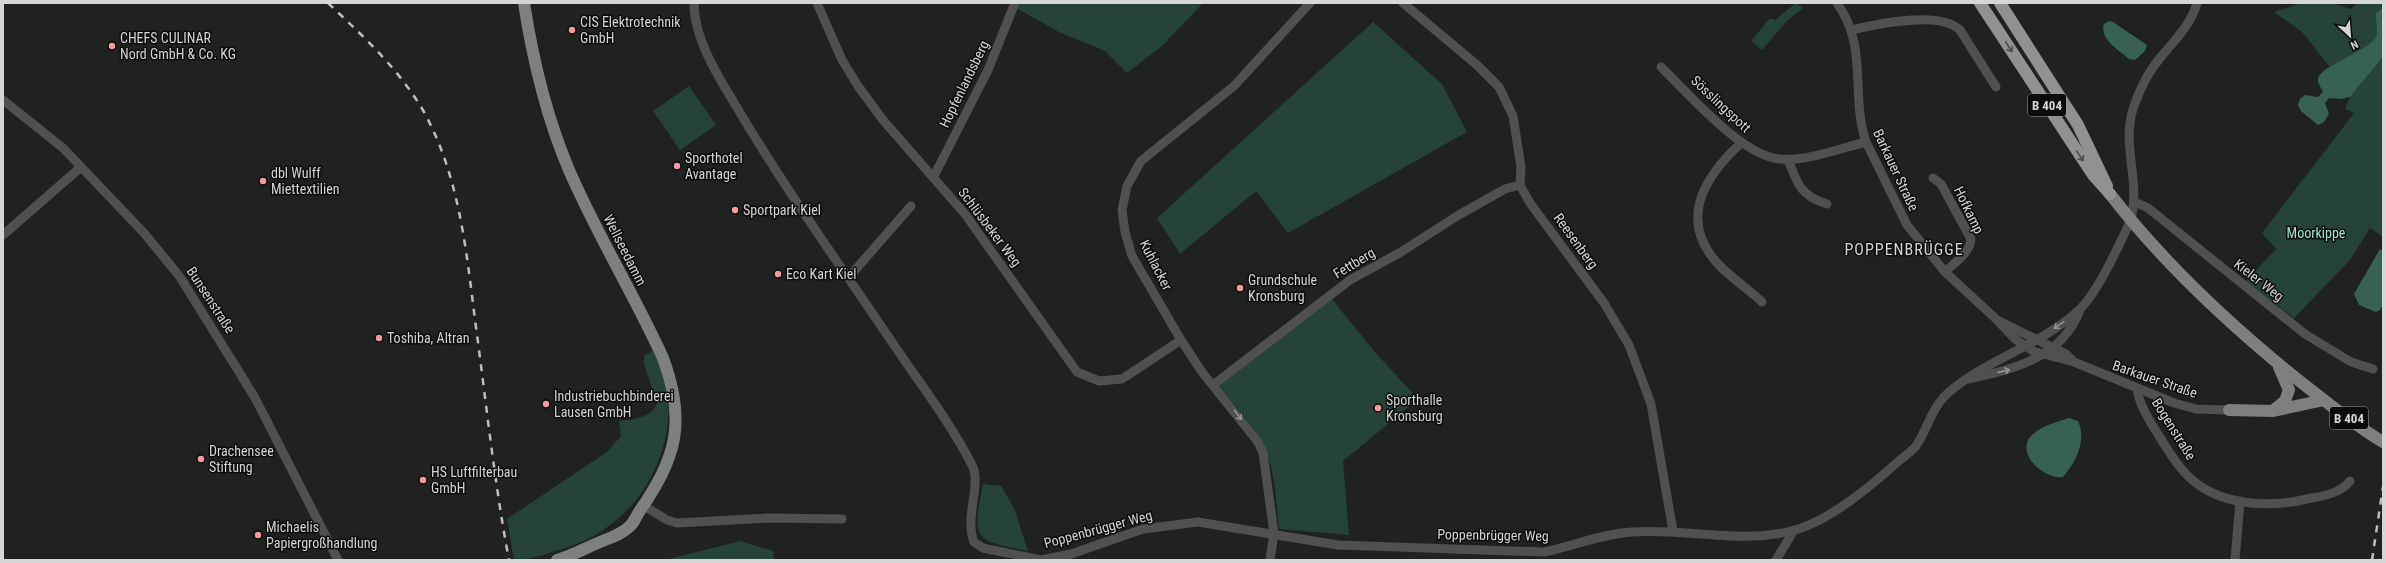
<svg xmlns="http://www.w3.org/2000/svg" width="2386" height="563" font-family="'Roboto Condensed',sans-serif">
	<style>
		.green { fill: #264339 }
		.water { fill: #376253 }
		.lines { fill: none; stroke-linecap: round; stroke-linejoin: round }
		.minor { stroke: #4f5150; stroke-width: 9 }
		.major { stroke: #7d807e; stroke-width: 12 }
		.highway { stroke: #8f9291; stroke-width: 12 }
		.rail { stroke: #bdbfbe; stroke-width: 2.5; stroke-dasharray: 7 7; stroke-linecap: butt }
		.oneway { stroke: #4c4e4e }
		.oneway2 { stroke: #929493 }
		.poi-dot { fill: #f49aa0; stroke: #0a0b0a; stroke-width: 1.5 }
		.labels { text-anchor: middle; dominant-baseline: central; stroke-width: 3; stroke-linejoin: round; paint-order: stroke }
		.shield { fill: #0a0b0a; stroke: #989a99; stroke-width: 1 }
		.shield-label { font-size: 13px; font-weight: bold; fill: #d5d7d6 }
		.poi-label { font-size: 14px; fill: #d5d7d6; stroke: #0a0b0a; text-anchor: start }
		.street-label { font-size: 14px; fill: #d5d7d6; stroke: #0a0b0a }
		.park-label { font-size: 14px; fill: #9ce7cd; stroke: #0a0b0a }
		.quarter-label { font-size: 16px; letter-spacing: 1px; fill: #d5d7d6; stroke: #0a0b0a }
	</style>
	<rect width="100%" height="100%" fill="#1f2220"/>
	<!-- green -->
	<g class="green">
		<polygon points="1020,3 1203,3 1162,46 1127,73 1105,51 1059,32 1018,9"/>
		<polygon points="1796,3 1803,8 1787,21 1762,50 1751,41 1770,18 1775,20"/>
		<path d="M2302 3H2332L2351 9 2358 3H2383V8L2376 13C2375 20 2378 25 2378 32 2378 48 2341 58 2330 67L2302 32 2274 12Z"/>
		<polygon points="1373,22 1442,84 1467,132 1288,233 1256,191 1180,254 1157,218"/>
		<polygon points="2383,57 2383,237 2370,228 2350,260 2294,318 2246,281 2276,249 2262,233 2354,113 2345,109 2350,97"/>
		<polygon points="689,86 716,125 680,150 653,111"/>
		<path d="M1331 298 1374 351 1418 399 1343 461 1349 535 1279 529C1276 504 1276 473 1265 450 1255 427 1235 406 1219 386Z"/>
		<path d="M652 351C660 355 662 373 664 381 679 430 653 492 614 522 596 537 575 546 552 552 539 556 528 560 514 560L507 519 607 452 621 436 619 421C633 419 652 418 657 403L644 364V356Z"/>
		<path d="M983 484 1001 486 1014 508 1028 551C973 541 972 539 983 484Z"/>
		<polygon points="740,541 773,551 774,560 665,560"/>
	</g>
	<!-- water -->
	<g class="water">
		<path d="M2383 8V57L2350 97 2341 99 2329 98 2325 103 2329 114 2324 122 2318 125 2301 111 2298 105 2300 99 2305 95 2318 97 2323 92C2322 89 2318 84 2318 81 2315 67 2368 52 2376 37 2379 31 2375 21 2376 13Z"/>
		<path d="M2109 21 2113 22 2147 45 2145 51 2135 60 2129 59C2120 51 2099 39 2104 24Z"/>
		<polygon points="2380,249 2383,251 2383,304 2380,310 2376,312 2359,305 2354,294"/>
		<path d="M2069 418 2078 421C2087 441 2076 462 2063 477 2045 480 2015 454 2031 436 2041 426 2056 422 2069 418Z"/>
	</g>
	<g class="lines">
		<!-- minor -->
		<g class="minor">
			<path d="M694 3C694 39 718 76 736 106 785 189 842 268 896 348 922 386 951 424 972 465 982 484 964 518 974 542L983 548 1041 560 1071 554 1143 529 1198 522 1338 545 1544 552C1574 546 1601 534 1632 532 1686 528 1741 545 1795 530 1831 520 1872 485 1900 460 1905 456 1912 451 1916 446 1928 429 1931 408 1948 393 1987 359 2040 346 2079 310 2098 292 2118 247 2130 222 2142 183 2121 147 2133 109 2139 91 2148 72 2160 58 2174 41 2191 25 2197 3"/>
			<polyline points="817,3 842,60 858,86 883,120 965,214 1077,372 1099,381 1122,379 1181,340"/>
			<polyline points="1403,3 1477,65 1499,87 1513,116 1521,167 1520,185 1530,203 1604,303 1629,345 1651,404 1673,531"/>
			<path d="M1837 3C1869 48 1850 94 1866 142L1907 225 1945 272 1995 318 2015 339 2033 351 2074 362 2174 403 2196 409 2229 410"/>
			<path d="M1851 30C1877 24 1940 10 1960 30L1996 87"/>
			<path d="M1661 67C1689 94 1741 155 1779 159 1805 162 1841 148 1866 142"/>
			<polyline points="3,100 63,148 144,233 180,277 254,396 338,560"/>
			<path d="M1741 143C1703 178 1677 222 1720 266 1733 279 1749 290 1762 302"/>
			<path d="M1788 159C1797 184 1801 196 1827 204"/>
			<polyline points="934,176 988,70 1015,3"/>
			<path d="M1933 178 1941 184 1971 239C1970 253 1954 263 1945 272"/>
			<polyline points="2135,202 2148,208 2305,334 2351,362 2373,369"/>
			<polyline points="3,235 81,167"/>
			<polyline points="849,277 911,206"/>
			<polyline points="1997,320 2066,354 2074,362"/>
			<path d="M1969 379C2014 369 2062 358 2080 310"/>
			<polyline points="1213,385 1350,280 1401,252 1457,216 1505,189 1520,185"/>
			<path d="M2137 389C2140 407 2150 421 2159 436 2168 450 2176 465 2189 477 2219 506 2269 508 2307 499 2322 496 2340 494 2350 481"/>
			<polyline points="644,506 667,520 677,523 768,518 842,519"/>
			<polyline points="1270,560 1274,533 1263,453 1258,442 1202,372 1181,340 1132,256 1125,232 1122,210 1127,186 1141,161 1234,86 1310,3"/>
			<polyline points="1776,560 1794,530"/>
			<polyline points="2235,560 2240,501"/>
		</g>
		<!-- major -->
		<g class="major">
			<path d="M524 3C533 61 546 116 569 170 597 235 634 294 663 358 687 423 676 458 639 512 635 518 635 522 629 527 621 534 615 536 605 540 589 546 574 555 557 560"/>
			<path d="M2110 194C2165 265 2232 327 2302 383 2328 403 2354 425 2383 442"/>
			<polyline points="2229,410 2273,411 2324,400"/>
			<polyline points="2274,410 2285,401 2289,390 2279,367"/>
		</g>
		<!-- highway -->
		<g class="highway">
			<polyline points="1980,3 2093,175 2110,194"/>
			<polyline points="2000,3 2078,125 2107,186"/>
		</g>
		<!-- rail -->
		<g class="rail">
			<path d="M328 3C364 37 399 69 424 112 459 176 466 248 475 320 486 400 494 481 509 560"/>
			<polyline points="2372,560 2383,487"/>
		</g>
	</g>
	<!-- one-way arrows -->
	<defs><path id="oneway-shaft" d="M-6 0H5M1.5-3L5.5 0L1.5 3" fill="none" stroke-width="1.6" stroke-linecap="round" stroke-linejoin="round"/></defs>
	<g class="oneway">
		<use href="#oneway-shaft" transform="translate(2009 47) rotate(57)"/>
		<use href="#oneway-shaft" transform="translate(2080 156) rotate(57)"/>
	</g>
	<g class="oneway2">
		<use href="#oneway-shaft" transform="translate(2059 325) rotate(145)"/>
		<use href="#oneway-shaft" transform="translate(2004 371) rotate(-13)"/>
		<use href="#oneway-shaft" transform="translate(1238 415) rotate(53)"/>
	</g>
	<!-- markers -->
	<g class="poi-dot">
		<circle cx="572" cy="30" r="4"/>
		<circle cx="112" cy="46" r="4"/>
		<circle cx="677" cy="166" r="4"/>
		<circle cx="263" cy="181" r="4"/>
		<circle cx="735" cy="210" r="4"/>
		<circle cx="778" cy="274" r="4"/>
		<circle cx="1240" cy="288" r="4"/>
		<circle cx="379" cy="338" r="4"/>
		<circle cx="546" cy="404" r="4"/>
		<circle cx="1378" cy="408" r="4"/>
		<circle cx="201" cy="459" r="4"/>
		<circle cx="423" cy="480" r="4"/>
		<circle cx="258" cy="535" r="4"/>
	</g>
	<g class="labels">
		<!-- shield labels -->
		<g class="shield">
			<rect x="2028" y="94" width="38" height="22" rx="3"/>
			<rect x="2330" y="407" width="38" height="22" rx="3"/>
		</g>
		<g class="shield-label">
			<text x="2047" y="105">B 404</text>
			<text x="2349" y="418">B 404</text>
		</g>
		<!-- poi labels -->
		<g class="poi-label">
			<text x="580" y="22">CIS Elektrotechnik<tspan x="580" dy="16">GmbH</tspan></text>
			<text x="120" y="38">CHEFS CULINAR<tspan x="120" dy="16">Nord GmbH &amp; Co. KG</tspan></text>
			<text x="685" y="158">Sporthotel<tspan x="685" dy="16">Avantage</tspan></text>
			<text x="271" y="173">dbl Wulff<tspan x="271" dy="16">Miettextilien</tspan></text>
			<text x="743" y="210">Sportpark Kiel</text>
			<text x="786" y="274">Eco Kart Kiel</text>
			<text x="1248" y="280">Grundschule<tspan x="1248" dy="16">Kronsburg</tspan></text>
			<text x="387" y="338">Toshiba, Altran</text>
			<text x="554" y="396">Industriebuchbinderei<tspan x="554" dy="16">Lausen GmbH</tspan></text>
			<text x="1386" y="400">Sporthalle<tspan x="1386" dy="16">Kronsburg</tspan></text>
			<text x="209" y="451">Drachensee<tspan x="209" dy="16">Stiftung</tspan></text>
			<text x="431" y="472">HS Luftfilterbau<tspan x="431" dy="16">GmbH</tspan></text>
			<text x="266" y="527">Michaelis<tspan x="266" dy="16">Papiergroßhandlung</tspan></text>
		</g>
		<!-- street labels -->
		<g class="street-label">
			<text transform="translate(964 84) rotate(-64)">Hopfenlandsberg</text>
			<text transform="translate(1721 104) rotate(43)">Sösslingspott</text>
			<text transform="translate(1896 170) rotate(65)">Barkauer Straße</text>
			<text transform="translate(1969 210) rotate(64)">Hofkamp</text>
			<text transform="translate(990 227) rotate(53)">Schlüsbeker Weg</text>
			<text transform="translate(1576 241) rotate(54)">Reesenberg</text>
			<text transform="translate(625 250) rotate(63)">Wellseedamm</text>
			<text transform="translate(1354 263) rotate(-31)">Fettberg</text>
			<text transform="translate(1156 265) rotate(63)">Kuhlacker</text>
			<text transform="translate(2259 280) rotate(38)">Kieler Weg</text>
			<text transform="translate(211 300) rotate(57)">Bunsenstraße</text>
			<text transform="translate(2155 379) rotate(19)">Barkauer Straße</text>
			<text transform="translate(2174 429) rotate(58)">Bogenstraße</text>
			<text transform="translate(1098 529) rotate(-15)">Poppenbrügger Weg</text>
			<text transform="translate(1493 535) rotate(1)">Poppenbrügger Weg</text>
		</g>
		<!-- park labels -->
		<g class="park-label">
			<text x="2316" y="233">Moorkippe</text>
		</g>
		<!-- quarter labels -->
		<g class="quarter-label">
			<text x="1904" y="249">POPPENBRÜGGE</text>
		</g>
	</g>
	<!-- border -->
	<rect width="2386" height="563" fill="none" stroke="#d5d7d6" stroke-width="8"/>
	<!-- north arrow -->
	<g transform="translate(2350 36) rotate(154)" stroke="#0a0b0a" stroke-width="3" paint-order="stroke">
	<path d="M0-3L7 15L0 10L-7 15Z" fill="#d5d7d6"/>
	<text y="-6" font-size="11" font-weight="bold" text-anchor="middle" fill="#d5d7d6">N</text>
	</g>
</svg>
